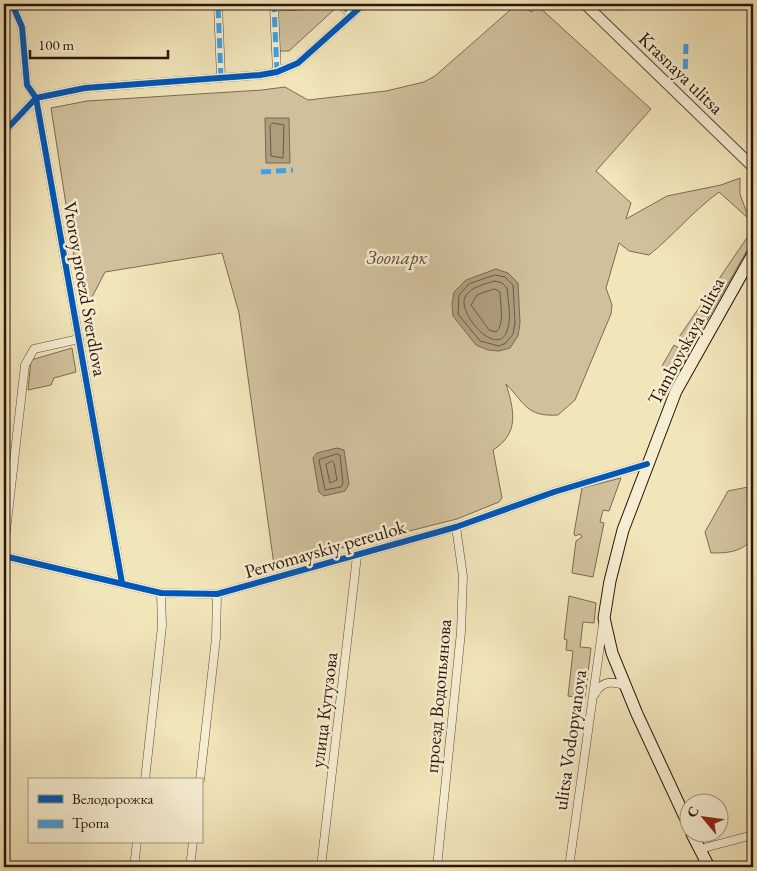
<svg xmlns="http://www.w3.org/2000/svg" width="757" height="871" font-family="'EB Garamond',serif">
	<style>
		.green { fill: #d0c19c; stroke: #7e6a53 }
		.water { fill: #ae9e7e; stroke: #7a6750 }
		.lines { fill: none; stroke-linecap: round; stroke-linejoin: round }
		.shore { stroke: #6d5944; stroke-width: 1 }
		.minor-casing { stroke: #5d4836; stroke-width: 9 }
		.tertiary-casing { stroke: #5d4836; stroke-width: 12 }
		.secondary-casing { stroke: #2c140a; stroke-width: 13 }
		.minor { stroke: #f6eed2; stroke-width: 8 }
		.tertiary { stroke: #f6eed2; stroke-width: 10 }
		.secondary { stroke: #f6eed2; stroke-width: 11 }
		.quiet { stroke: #3ea2e9; stroke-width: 5; stroke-dasharray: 10 5; stroke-linecap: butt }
		.cycleway-casing { stroke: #f6eed2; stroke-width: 9 }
		.cycleway { stroke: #0057b8; stroke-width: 6 }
		.labels { text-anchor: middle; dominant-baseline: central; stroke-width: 5; stroke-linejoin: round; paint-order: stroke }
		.street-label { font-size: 19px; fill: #2c140a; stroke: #f6eed2 }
		.park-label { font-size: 19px; font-style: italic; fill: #5d4836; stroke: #f6eed2 }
	</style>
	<rect width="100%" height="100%" fill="#f1e5ba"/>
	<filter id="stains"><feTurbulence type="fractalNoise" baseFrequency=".004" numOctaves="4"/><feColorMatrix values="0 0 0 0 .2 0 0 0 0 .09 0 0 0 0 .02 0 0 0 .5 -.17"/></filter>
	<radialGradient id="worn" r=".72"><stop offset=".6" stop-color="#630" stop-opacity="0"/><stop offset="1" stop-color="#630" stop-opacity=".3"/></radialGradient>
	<!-- green -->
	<g class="green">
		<path d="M517 4H522L531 12 538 6 651 109 596 171 631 203 626 219 667 196 721 185 740 178V194L749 219 719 192C693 211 674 235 649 255L629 251 619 243 606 288 612 305 611 314 575 400 558 415C526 417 525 403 506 384 514 410 520 433 493 450L502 498 499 502 457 519 274 565 239 313 222 253 105 272 88 305 81 269H76L51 108 87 101 262 90 285 87 308 100 386 91 424 82 435 76Z"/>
		<polygon points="338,6 289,51 278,51 277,10"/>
		<polygon points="753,229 753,240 691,348 677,340"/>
		<polygon points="674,345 689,354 671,386 664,382 670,371 662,366"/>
		<polygon points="72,348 76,372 54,378 51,385 28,390 31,360"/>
		<polygon points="621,478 609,511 603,510 600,522 604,523 593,577 572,573 576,541 582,537 580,534 575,536 574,533 582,488"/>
		<path d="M753 486V539C740 552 730 553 711 553L705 532 728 491Z"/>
		<polygon points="569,596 596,603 594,623 583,622 580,647 591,648 585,698 568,696 573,651 566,650 567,640 564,639"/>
	</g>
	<!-- water -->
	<g class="water">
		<polygon points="265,118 289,118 290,163 266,163"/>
		<polygon points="496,269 508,273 518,283 520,323 518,336 510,348 499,351 488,350 476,345 453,316 452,304 454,292 466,280"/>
		<polygon points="337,448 344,450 349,484 345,491 324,496 319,492 313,458 317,453"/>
	</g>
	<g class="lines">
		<!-- shore -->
		<g class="shore">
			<polygon points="273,123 284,125 283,158 271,156 270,126"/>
			<polygon points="495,275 505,277 513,285 515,323 513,334 506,343 499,346 480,341 458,314 459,295 469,284"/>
			<path d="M495 281 502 283 507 288C508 301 512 319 507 331 497 359 457 313 465 297 470 287 485 284 495 281Z"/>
			<path d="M495 289 500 292C500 303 505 325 496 332L489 330 471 305 477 295Z"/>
			<polygon points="337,454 340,455 343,483 341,487 325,490 319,460"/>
			<polygon points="332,461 334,463 337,480 330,483 326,465"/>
		</g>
		<defs>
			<g id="minor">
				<polyline points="12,4 22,27 27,85 36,98 122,583"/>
				<polyline points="340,4 352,15"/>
				<polyline points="277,72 274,7 329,4"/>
				<polyline points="221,78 218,4 224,4"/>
				<polyline points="4,132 36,98 85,88 260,75 277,72 298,63 364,4"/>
				<polyline points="4,548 25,365 34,349 79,339"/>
				<polyline points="4,556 161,593 217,594 456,527 554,492 647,464"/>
				<path d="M595 694C602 680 614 681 626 686"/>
				<polyline points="145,780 162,626 161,593"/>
				<polyline points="200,780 216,638 217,594"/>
				<polyline points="700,849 753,835"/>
				<polyline points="134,867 137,842"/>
				<polyline points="190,867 193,842"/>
				<polyline points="321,867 357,556"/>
				<polyline points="437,867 461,632 463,576 456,527"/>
				<polyline points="569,867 603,624"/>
			</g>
			<polyline id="tertiary" points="585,4 753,167"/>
			<g id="secondary">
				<polyline points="690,828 637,714 612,653 604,618 610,581 623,530 676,391 753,254"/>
				<polyline points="692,834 709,867"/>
			</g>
		</defs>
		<!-- minor casing -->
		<use href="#minor" class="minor-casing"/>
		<!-- tertiary casing -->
		<use href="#tertiary" class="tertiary-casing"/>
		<!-- secondary casing -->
		<use href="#secondary" class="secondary-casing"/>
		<!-- minor -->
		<use href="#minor" class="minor"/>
		<!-- tertiary -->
		<use href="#tertiary" class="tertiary"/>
		<!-- secondary -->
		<use href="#secondary" class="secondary"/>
		<!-- quiet -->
		<g class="quiet">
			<polyline points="340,4 352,15"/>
			<polyline points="277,72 274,7 329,4"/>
			<polyline points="221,78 218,4 224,4"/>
			<polyline points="685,84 686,42"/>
			<polyline points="261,172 293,170"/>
		</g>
		<defs>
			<g id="cycleway">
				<polyline points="12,4 22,27 27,85 36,98 122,583"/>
				<polyline points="4,132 36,98 85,88 260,75 277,72 298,63 364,4"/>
				<polyline points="4,556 161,593 217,594 456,527 554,492 647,464"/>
			</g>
		</defs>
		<!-- cycleway casing -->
		<use href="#cycleway" class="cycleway-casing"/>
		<!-- cycleway -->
		<use href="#cycleway" class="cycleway"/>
	</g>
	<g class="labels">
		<!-- street labels -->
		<g class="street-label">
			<text transform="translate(681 73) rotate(44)">Krasnaya ulitsa</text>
			<text transform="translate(85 289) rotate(80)">Vtoroy proezd Sverdlova</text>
			<text transform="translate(686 341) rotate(-62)">Tambovskaya ulitsa</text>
			<text transform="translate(325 549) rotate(-16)">Pervomayskiy pereulok</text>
			<text transform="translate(438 696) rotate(-85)">проезд Водопьянова</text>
			<text transform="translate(324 710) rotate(-83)">улица Кутузова</text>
			<text transform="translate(570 740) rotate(-82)">ulitsa Vodopyanova</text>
		</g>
		<!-- park labels -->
		<g class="park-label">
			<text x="397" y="257">Зоопарк</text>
		</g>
	</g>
	<!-- margin -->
	<rect width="757" height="871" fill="none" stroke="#f1e5ba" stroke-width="20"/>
	<rect x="5" y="5" width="747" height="861" fill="none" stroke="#2c140a" stroke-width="2.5"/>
	<rect x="10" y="10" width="737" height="851" fill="none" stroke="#2c140a"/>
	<!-- legend -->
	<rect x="28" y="778" width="175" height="65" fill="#f6eed2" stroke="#a59782"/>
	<rect x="38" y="795" width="25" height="8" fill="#0057b8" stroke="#a59782"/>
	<text x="72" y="804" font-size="15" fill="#2c140a">Велодорожка</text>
	<rect x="38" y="820" width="25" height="8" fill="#3ea2e9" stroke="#a59782"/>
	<text x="72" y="828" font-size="15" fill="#2c140a">Тропа</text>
	<!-- north arrow -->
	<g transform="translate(704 818) rotate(299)"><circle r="24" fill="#f6eed2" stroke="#a59782"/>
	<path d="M0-4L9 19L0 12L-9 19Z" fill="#8f2418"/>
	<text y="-8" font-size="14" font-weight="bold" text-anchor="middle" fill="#2c140a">С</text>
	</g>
	<!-- scale -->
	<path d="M30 50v8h138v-8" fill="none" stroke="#2c140a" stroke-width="2.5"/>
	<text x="38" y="50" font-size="15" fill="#2c140a" stroke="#f6eed2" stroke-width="4" paint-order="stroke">100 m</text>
	<rect width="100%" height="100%" filter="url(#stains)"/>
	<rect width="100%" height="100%" fill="url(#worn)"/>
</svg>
